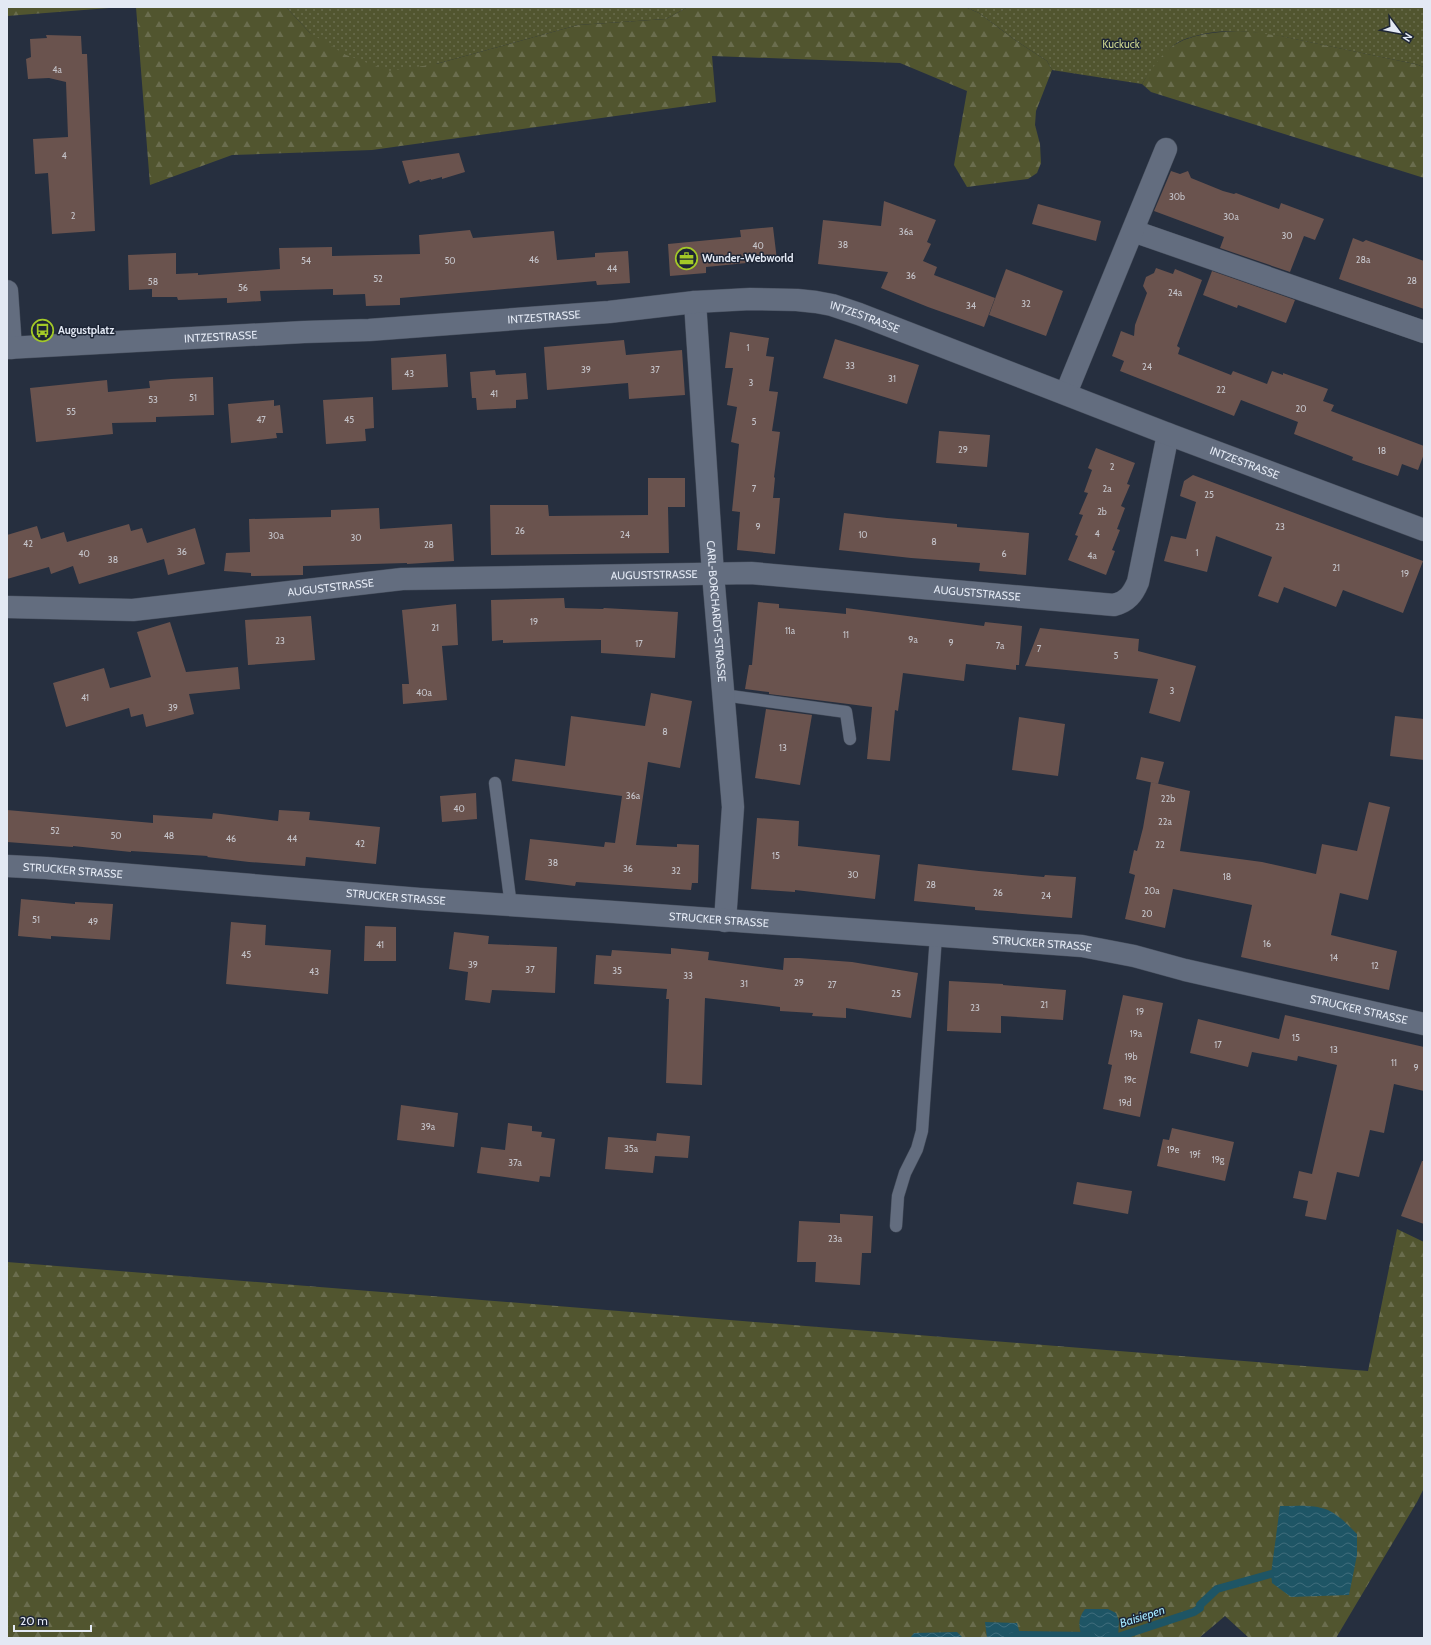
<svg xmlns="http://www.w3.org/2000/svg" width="1431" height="1645" font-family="Cabin,sans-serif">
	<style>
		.forest { fill: url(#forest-firs) }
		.park { fill: url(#park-dots) }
		.water { fill: url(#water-waves) }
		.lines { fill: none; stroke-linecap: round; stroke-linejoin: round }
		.stream { stroke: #1e5565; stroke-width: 8 }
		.building { fill: #6a534e }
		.service-casing { stroke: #464e5c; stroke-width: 13 }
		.minor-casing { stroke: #464e5c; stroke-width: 23 }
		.secondary-casing { stroke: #464e5c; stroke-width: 23 }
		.service { stroke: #636d7f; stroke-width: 12 }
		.minor { stroke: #636d7f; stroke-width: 22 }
		.secondary { stroke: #636d7f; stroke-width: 22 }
		.labels { text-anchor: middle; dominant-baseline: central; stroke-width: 3; stroke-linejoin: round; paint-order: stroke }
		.number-label { font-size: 9px; fill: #c5c4ca }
		.park-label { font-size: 11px; fill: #ccd58e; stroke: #1d2535 }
		.poi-label { font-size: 11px; font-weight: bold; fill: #e3e9f4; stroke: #1d2535; text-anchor: start }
		.street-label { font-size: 11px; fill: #e3e9f4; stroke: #1d2535 }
		.water-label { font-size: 12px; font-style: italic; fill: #a3e7fd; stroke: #1d2535 }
	</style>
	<defs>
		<pattern id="forest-firs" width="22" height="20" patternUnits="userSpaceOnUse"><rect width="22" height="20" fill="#51552f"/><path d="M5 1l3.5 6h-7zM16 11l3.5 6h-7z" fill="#6a6d4e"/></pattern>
		<pattern id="park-dots" width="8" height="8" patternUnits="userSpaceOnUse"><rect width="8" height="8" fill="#51552f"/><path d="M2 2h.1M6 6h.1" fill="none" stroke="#6a6d4e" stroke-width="1.8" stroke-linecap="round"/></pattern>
		<pattern id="water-waves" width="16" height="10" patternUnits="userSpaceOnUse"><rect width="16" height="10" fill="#1e5565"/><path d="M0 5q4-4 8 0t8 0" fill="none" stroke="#3f6d7c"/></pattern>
	</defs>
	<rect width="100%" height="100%" fill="#262f3f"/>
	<!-- forest -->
	<g class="forest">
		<polygon points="7,7 122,7 7,16"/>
		<polygon points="136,7 286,7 310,33 436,64 578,25 666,19 688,7 965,7 979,13 1015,40 1047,61 1052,70 1036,111 1035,125 1040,144 1041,163 1037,173 1028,179 967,187 954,165 967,91 900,63 712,56 716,102 372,150 232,155 150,185"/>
		<path d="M1239 31 1266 33 1415 64 1424 67V178L1151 92 1142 84C1147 76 1151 68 1157 60 1177 35 1209 32 1239 31Z"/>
		<polygon points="1397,1229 1424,1242 1424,1488 1417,1502 1336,1638 1249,1638 1225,1616 1199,1638 7,1638 7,1262 1368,1371"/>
	</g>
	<!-- park -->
	<g class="park">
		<polygon points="286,7 688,7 666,19 578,25 436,64 389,71 346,55 310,33"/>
		<path d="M965 7H1424V67L1415 64C1384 58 1354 51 1323 45 1279 36 1232 23 1188 38 1166 45 1154 66 1142 84L1052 70 1047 61 1015 40 979 13Z"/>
	</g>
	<!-- water -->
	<g class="water">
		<path d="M1280 1506C1296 1506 1313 1504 1328 1510 1339 1515 1349 1526 1357 1534V1555L1349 1595 1291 1597 1272 1583 1271 1574Z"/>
		<path d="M1085 1609H1108L1116 1613 1119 1621 1118 1638H1082C1079 1627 1077 1619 1085 1609Z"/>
		<polygon points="985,1622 1017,1623 1021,1638 987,1638"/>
		<polygon points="957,1632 963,1638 910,1638 914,1633"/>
	</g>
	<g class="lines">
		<!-- stream -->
		<g class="stream">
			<polyline points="1108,1637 1118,1637 1194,1612 1200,1608 1200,1605 1217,1589 1271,1574"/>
			<polyline points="1008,1638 1020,1635 1091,1636"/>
		</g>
	</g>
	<!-- building -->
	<g class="building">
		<polygon points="46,35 81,36 82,54 87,54 95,231 52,234 48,173 35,174 33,139 68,137 66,82 49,78 28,79 26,59 31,57 30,39 47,38"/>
		<polygon points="459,153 465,172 442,179 442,177 431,180 431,179 420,182 419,180 409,184 402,161"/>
		<polygon points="1171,171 1180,174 1188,171 1191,178 1223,191 1234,194 1236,193 1279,209 1281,203 1324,219 1315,240 1304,236 1290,272 1220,248 1224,237 1154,211"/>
		<polygon points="884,201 936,220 927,242 931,244 923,261 937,267 934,275 995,298 984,327 928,307 881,288 888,272 818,264 823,220 881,226"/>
		<polygon points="1038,204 1101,221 1096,241 1032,224"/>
		<polygon points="773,227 777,260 706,267 706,273 670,276 668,244 741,237 740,230"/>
		<polygon points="470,230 473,238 554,231 557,260 595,257 595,253 628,251 630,283 597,285 596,281 494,290 400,298 400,305 366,306 365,294 333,295 333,289 260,291 261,301 227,303 227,298 178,300 177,297 152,297 152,289 129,290 128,255 176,253 176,274 198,273 198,275 280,269 279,248 332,247 332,256 420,254 419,235"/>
		<polygon points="1353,238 1363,242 1366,240 1424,261 1424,309 1339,279"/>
		<polygon points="1156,268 1173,274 1175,269 1202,280 1177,346 1180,348 1178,354 1231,375 1233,371 1267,384 1272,371 1283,375 1283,373 1328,389 1323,401 1334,405 1331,411 1424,446 1424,454 1418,470 1402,464 1398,476 1352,460 1353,457 1294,434 1298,422 1241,400 1234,416 1120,371 1124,361 1112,356 1121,331 1134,336 1135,325 1147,293 1143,286 1146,277 1154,273"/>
		<polygon points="1006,269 1063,291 1046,336 989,315"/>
		<polygon points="1212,271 1295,300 1286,323 1238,305 1237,308 1203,295"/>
		<polygon points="730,332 769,338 766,356 774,357 769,391 778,392 772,431 780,432 774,477 775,478 773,498 780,498 775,554 737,550 740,512 732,511 739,444 731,442 737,407 727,405 733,368 725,368"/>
		<polygon points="835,339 919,365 907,404 823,378"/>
		<polygon points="624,340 626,355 682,350 685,395 629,399 628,383 547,390 544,347"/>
		<polygon points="446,354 448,387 392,390 391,358"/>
		<polygon points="495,370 496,375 526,373 528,399 516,400 516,408 477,410 476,398 472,398 470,372"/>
		<polygon points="213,377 214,415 156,417 156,422 112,423 113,434 36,442 30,388 107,380 108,392 150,388 149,381 171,379"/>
		<polygon points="373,397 374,428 365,429 366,441 326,444 323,400"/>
		<polygon points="274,400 274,406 280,405 283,433 276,433 277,438 231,443 228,404"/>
		<polygon points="939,431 990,435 987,467 936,463"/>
		<polygon points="1096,448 1135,463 1127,484 1130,485 1121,506 1125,508 1117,529 1120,530 1112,550 1115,551 1106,575 1068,560 1078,536 1075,535 1083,515 1079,514 1088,493 1084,492 1092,470 1088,468"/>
		<polygon points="1193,475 1423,561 1403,613 1343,590 1336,607 1284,587 1278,603 1258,596 1272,557 1216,536 1207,572 1164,561 1171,536 1186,539 1196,502 1180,496 1184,481"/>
		<polygon points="648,478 685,478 685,507 668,507 669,553 491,555 490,505 548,505 549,516 648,515"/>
		<polygon points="379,508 380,529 452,524 454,561 407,564 407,563 303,566 303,575 251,576 251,573 224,571 226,553 250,552 249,519 331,517 331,510"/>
		<polygon points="844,513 887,518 957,524 957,527 1029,533 1026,575 979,571 980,563 911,558 839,550"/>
		<polygon points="129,524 131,531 142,528 147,543 195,528 205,564 168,575 164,559 79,584 73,566 51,574 49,567 7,579 7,535 37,526 41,539 64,532 67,542"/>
		<polygon points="564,598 565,608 603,609 604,608 678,612 675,658 601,653 601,640 503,643 503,640 492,641 491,600"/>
		<polygon points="758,602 779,604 779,608 826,612 846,614 846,608 984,626 985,622 1022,626 1019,665 1016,665 1016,670 966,664 964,681 903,673 898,711 895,710 890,761 867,759 872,707 769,694 769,692 745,689 749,665 752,665"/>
		<polygon points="456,604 458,645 442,646 447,700 403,704 402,684 409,684 402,610"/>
		<polygon points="311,616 315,660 248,665 245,620"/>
		<polygon points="170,622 186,672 238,667 240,689 189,694 194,714 146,727 143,714 131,717 129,708 66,727 53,683 104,668 110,688 151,677 137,632"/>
		<polygon points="1040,628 1139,639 1138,651 1196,666 1180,722 1149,713 1158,679 1025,666"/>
		<polygon points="651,693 692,701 680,768 648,762 636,845 677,847 677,844 699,845 698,883 692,883 691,890 576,882 575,886 525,880 530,839 604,847 605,842 615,843 622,796 512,781 515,759 565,766 571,716 645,726"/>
		<polygon points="766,709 812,715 800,785 755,778"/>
		<polygon points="1395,716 1424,719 1424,760 1390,756"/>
		<polygon points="1019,717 1065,724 1058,776 1012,770"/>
		<polygon points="1141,757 1164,762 1158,784 1136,779"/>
		<polygon points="1151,782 1190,791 1180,851 1262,862 1316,874 1322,844 1357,851 1369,802 1390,807 1368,900 1340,893 1331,935 1397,951 1389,990 1241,957 1252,905 1173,889 1165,928 1125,919 1135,875 1129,873 1134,850 1137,851 1143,828"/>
		<polygon points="476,793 477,819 442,822 440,796"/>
		<polygon points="7,810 153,823 153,815 212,819 213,813 278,821 279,810 310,812 309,820 380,827 376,864 306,857 305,866 249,862 207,857 208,856 131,851 131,852 73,846 73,847 7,842"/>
		<polygon points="757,818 799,821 798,846 880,855 875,899 795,890 795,892 751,889"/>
		<polygon points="918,864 979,871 1044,877 1045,875 1076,877 1072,918 975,910 975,907 914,901"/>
		<polygon points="21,899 75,904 75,902 113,904 110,940 51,936 51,939 18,936"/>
		<polygon points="231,922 266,925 265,945 331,950 328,994 226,984"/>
		<polygon points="365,926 396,927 396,961 364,961"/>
		<polygon points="454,932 489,936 488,944 557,947 555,993 492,990 490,1003 465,1000 468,972 449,969"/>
		<polygon points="671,948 709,952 708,960 783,970 784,958 799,958 852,962 918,973 911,1018 846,1008 846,1018 812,1016 813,1013 780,1011 780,1007 705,998 702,1085 666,1083 669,999 666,999 667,989 594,984 596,955 611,956 612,950 671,954"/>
		<polygon points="949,981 1003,984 1003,985 1066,990 1063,1020 1001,1016 1001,1033 947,1031"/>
		<polygon points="1123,995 1163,1003 1140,1117 1103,1109 1112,1065 1108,1064"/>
		<polygon points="1285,1015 1424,1047 1424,1091 1394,1084 1384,1133 1370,1130 1359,1177 1337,1172 1326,1220 1305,1216 1308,1201 1293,1198 1299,1171 1312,1174 1337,1065 1298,1056 1297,1061 1252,1052 1248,1067 1190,1053 1198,1019 1279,1039"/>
		<polygon points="401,1105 458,1113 454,1147 397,1140"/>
		<polygon points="508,1123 532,1126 532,1131 542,1132 541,1137 555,1139 550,1177 540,1176 539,1182 477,1173 481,1147 505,1150"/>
		<polygon points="1172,1128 1234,1142 1225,1181 1157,1166 1163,1139 1169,1140"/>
		<polygon points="657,1133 690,1136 688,1158 655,1156 653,1173 605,1169 608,1137 656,1141"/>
		<polygon points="1422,1161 1424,1161 1424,1224 1401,1216"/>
		<polygon points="1077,1182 1132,1191 1128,1214 1073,1204"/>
		<polygon points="840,1214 873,1216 871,1253 862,1253 860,1285 815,1282 816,1262 797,1262 799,1221 840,1223"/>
	</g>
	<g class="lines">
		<defs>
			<g id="service">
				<polyline points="723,695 846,712 850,739"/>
				<polyline points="495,783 511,906"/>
				<polyline points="896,1226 898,1196 905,1173 917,1149 922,1131 936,936"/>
			</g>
			<g id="minor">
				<polyline points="1133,231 1424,332"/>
				<polyline points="7,291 11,348"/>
				<path id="s1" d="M695 302 713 574 733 807 725 921"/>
				<polyline points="1066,393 1166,149"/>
				<path id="s2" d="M7 607 133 610 402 579 751 573 1114 605C1127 602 1133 594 1138 582L1168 434"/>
				<path id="s3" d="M7 866 46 868 420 899 614 912 1082 946 1134 956 1185 970 1424 1024"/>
			</g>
			<g id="secondary">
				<path id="s4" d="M7 348 304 332 369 330 609 312 695 302 750 299 797 300 816 302 832 305 859 314 1168 434 1424 530"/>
			</g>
		</defs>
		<!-- service casing -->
		<use href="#service" class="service-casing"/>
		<!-- minor casing -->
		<use href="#minor" class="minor-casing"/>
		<!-- secondary casing -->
		<use href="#secondary" class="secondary-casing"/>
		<!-- service -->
		<use href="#service" class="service"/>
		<!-- minor -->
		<use href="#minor" class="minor"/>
		<!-- secondary -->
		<use href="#secondary" class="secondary"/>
	</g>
	<!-- icons -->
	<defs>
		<symbol id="office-ring" viewBox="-11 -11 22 22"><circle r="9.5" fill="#1d2535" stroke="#a3c927" stroke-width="1.5"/><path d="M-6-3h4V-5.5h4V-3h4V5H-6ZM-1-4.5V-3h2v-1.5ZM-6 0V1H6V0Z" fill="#a3c927"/></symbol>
		<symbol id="bus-ring" viewBox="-11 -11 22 22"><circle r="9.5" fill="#1d2535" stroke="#a3c927" stroke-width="1.5"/><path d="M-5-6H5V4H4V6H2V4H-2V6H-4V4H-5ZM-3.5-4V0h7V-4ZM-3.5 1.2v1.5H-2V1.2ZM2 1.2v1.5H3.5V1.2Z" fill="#a3c927"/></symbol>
	</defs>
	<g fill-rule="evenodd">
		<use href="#office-ring" x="674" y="246" width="25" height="25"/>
		<use href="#bus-ring" x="30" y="318" width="25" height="25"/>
	</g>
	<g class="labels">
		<!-- number labels -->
		<g class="number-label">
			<text x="57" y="69">4a</text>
			<text x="64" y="155">4</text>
			<text x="1177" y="196">30b</text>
			<text x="73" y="215">2</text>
			<text x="1231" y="216">30a</text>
			<text x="906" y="231">36a</text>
			<text x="1287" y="235">30</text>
			<text x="843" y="244">38</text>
			<text x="758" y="245">40</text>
			<text x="534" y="259">46</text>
			<text x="1363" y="259">28a</text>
			<text x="306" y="260">54</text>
			<text x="450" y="260">50</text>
			<text x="612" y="268">44</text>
			<text x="911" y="275">36</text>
			<text x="378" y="278">52</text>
			<text x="1412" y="280">28</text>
			<text x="153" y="281">58</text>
			<text x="243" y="287">56</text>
			<text x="1175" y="292">24a</text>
			<text x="1026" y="303">32</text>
			<text x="971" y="305">34</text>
			<text x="748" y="347">1</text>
			<text x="850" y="365">33</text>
			<text x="1147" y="366">24</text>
			<text x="586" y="369">39</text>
			<text x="655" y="369">37</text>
			<text x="409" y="373">43</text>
			<text x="892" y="378">31</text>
			<text x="751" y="382">3</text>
			<text x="1221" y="389">22</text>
			<text x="494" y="393">41</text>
			<text x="193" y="397">51</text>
			<text x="153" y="399">53</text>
			<text x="1301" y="408">20</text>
			<text x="71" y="411">55</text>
			<text x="261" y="419">47</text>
			<text x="349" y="419">45</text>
			<text x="754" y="421">5</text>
			<text x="963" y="449">29</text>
			<text x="1382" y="450">18</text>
			<text x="1112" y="466">2</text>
			<text x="754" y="488">7</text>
			<text x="1107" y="488">2a</text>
			<text x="1209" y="494">25</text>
			<text x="1102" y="511">2b</text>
			<text x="758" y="526">9</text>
			<text x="1280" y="526">23</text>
			<text x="520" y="530">26</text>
			<text x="1097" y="533">4</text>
			<text x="625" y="534">24</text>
			<text x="863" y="534">10</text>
			<text x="276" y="535">30a</text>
			<text x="356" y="537">30</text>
			<text x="934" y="541">8</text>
			<text x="28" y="543">42</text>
			<text x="429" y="544">28</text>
			<text x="182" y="551">36</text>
			<text x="1197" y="552">1</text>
			<text x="84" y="553">40</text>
			<text x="1004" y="553">6</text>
			<text x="1092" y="555">4a</text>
			<text x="113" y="559">38</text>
			<text x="1336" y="567">21</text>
			<text x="1405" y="573">19</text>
			<text x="534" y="621">19</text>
			<text x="435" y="627">21</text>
			<text x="790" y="630">11a</text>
			<text x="846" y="634">11</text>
			<text x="913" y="639">9a</text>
			<text x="280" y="640">23</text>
			<text x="951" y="642">9</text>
			<text x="639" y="643">17</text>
			<text x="1000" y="645">7a</text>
			<text x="1039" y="648">7</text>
			<text x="1116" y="655">5</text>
			<text x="1172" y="690">3</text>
			<text x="424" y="692">40a</text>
			<text x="85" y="697">41</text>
			<text x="173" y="707">39</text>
			<text x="665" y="731">8</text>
			<text x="783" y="747">13</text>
			<text x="633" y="795">36a</text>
			<text x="1168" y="798">22b</text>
			<text x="459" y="808">40</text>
			<text x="1165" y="821">22a</text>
			<text x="55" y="830">52</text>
			<text x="116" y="835">50</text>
			<text x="169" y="835">48</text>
			<text x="231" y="838">46</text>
			<text x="292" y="838">44</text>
			<text x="360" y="843">42</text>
			<text x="1160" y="844">22</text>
			<text x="776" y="855">15</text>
			<text x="553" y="862">38</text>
			<text x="628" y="868">36</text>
			<text x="676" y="870">32</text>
			<text x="853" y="874">30</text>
			<text x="1227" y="876">18</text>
			<text x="931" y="884">28</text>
			<text x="1152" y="890">20a</text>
			<text x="998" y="892">26</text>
			<text x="1046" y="895">24</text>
			<text x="1147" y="913">20</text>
			<text x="36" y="919">51</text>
			<text x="93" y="921">49</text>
			<text x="1267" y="943">16</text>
			<text x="380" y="944">41</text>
			<text x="246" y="954">45</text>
			<text x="1334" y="957">14</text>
			<text x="473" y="964">39</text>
			<text x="1375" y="965">12</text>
			<text x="530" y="969">37</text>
			<text x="617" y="970">35</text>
			<text x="314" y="971">43</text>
			<text x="688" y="975">33</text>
			<text x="799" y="982">29</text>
			<text x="744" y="983">31</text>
			<text x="832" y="984">27</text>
			<text x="896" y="993">25</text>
			<text x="1044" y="1004">21</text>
			<text x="975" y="1007">23</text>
			<text x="1140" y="1011">19</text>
			<text x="1136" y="1033">19a</text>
			<text x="1296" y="1037">15</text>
			<text x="1218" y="1044">17</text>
			<text x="1334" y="1049">13</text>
			<text x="1131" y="1056">19b</text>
			<text x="1394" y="1062">11</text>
			<text x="1416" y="1067">9</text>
			<text x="1130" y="1079">19c</text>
			<text x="1125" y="1102">19d</text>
			<text x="428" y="1126">39a</text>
			<text x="631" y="1148">35a</text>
			<text x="1173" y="1149">19e</text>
			<text x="1195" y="1154">19f</text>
			<text x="1218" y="1159">19g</text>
			<text x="515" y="1162">37a</text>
			<text x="835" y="1238">23a</text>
		</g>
		<!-- park labels -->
		<g class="park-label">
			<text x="1121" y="44">Kuckuck</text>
		</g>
		<!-- poi labels -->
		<g class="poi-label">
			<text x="702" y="258">Wunder-Webworld</text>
			<text x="58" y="330">Augustplatz</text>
		</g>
		<!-- street labels -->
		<g class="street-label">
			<text stroke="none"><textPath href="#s4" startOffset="538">INTZESTRASSE</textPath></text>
			<text stroke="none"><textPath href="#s4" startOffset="862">INTZESTRASSE</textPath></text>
			<text stroke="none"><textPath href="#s4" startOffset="214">INTZESTRASSE</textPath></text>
			<text stroke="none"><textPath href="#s4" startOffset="1269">INTZESTRASSE</textPath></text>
			<text stroke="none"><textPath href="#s2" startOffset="649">AUGUSTSTRASSE</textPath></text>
			<text stroke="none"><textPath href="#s2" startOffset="325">AUGUSTSTRASSE</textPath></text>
			<text stroke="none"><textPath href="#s2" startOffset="973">AUGUSTSTRASSE</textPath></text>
			<text stroke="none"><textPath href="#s1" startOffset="310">CARL-BORCHARDT-STRASSE</textPath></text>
			<text stroke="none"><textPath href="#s3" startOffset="66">STRUCKER STRASSE</textPath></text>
			<text stroke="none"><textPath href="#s3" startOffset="390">STRUCKER STRASSE</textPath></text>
			<text stroke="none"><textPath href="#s3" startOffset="714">STRUCKER STRASSE</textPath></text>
			<text stroke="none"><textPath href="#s3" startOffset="1038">STRUCKER STRASSE</textPath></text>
			<text stroke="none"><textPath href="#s3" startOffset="1362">STRUCKER STRASSE</textPath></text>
		</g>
		<!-- water labels -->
		<g class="water-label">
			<text transform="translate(1142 1616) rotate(-18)">Baisiepen</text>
		</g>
	</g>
	<!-- border -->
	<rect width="1431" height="1645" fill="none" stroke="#e3e9f4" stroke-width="16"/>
	<!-- north arrow -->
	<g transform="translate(1399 32) rotate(122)" stroke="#1d2535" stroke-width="3" paint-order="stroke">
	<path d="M0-3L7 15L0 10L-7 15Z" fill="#e3e9f4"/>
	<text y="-6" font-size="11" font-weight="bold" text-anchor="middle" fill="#e3e9f4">N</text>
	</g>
	<!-- scale -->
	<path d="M14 1625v6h77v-6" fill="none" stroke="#e3e9f4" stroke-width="2"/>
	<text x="20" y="1625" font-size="12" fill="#e3e9f4" stroke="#1d2535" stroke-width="3" paint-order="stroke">20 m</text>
</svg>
